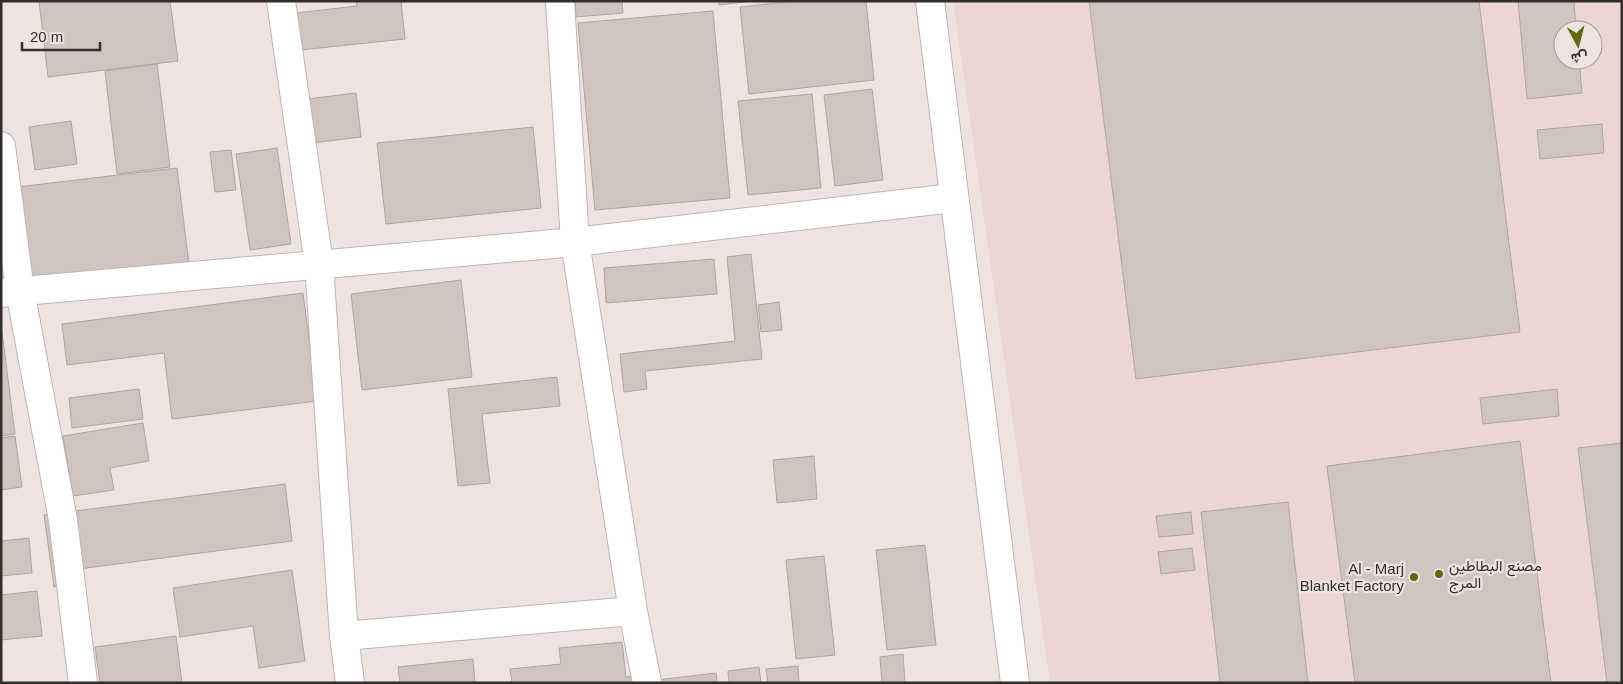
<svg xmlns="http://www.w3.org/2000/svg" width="1623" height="684" font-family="Arial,Vazirmatn,sans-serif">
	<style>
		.built { fill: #ebd6d4; fill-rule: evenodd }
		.building { fill: #cfc4c0; stroke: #afa5a1 }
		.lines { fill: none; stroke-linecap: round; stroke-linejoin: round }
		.street-casing { stroke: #c0b4b3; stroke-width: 30 }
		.street { stroke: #fff; stroke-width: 28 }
		.poi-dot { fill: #5e680c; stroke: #efe3e2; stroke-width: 2 }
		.labels { text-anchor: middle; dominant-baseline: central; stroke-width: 4.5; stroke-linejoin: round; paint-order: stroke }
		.poi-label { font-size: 15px; fill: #322e2d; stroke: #efe3e2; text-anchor: start }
	</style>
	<rect width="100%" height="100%" fill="#efe3e2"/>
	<!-- built -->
	<path class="built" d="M953 1H1622V683H1050ZM1563 30H1593V60H1563Z"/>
	<!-- building -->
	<g class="building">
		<polygon points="39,1 170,1 178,61 48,77"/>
		<polygon points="356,1 401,1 405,39 291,51 287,14 357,6"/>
		<polygon points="575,1 622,1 623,13 576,17"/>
		<polygon points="718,1 753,1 719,5"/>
		<polygon points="795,1 866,1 874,80 749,94 740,7"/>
		<polygon points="1089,1 1479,1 1520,332 1136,379"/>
		<polygon points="1518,1 1574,1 1576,30 1563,30 1563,60 1579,60 1582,93 1527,99"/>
		<polygon points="713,11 730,198 595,210 578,23"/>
		<polygon points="157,64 170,167 117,174 105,71"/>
		<polygon points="872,89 883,180 835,186 824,95"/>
		<polygon points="356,93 361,137 312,143 307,99"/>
		<polygon points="812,94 821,188 748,195 738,101"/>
		<polygon points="71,121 77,164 35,170 29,127"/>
		<polygon points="1602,124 1604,153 1540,159 1537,130"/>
		<polygon points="533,127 541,208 386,224 377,143"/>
		<polygon points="277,148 291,244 250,250 236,154"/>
		<polygon points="231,150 236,190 215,192 210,152"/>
		<polygon points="177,168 189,264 21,285 9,188"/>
		<polygon points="751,254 762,359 645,371 647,389 624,392 620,354 735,341 727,257"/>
		<polygon points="714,259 717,294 606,303 604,268"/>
		<polygon points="461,280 472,377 362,390 351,294"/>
		<polygon points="303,293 317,401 172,419 164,353 67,365 62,324"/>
		<polygon points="779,302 782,330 761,332 758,305"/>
		<polygon points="1,324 15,434 1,436"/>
		<polygon points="557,377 560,406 482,414 490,483 458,486 448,389"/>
		<polygon points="139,389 143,419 72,428 69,398"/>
		<polygon points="1557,389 1559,416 1483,424 1480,398"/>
		<polygon points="143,423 149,461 110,468 114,490 73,496 63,436"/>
		<polygon points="15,436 22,487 1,490 1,438"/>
		<polygon points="1520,441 1551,683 1355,683 1327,466"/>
		<polygon points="1622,443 1622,683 1607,683 1578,448"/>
		<polygon points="814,456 817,499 777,503 773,460"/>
		<polygon points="285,484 292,541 79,569 81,583 54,587 44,515"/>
		<polygon points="1288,502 1308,683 1220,683 1201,512"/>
		<polygon points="1191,512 1193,534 1159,537 1156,516"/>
		<polygon points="29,538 32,573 1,576 1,541"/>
		<polygon points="925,545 936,645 887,650 876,550"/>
		<polygon points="1192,548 1195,570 1161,574 1158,552"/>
		<polygon points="824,556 835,655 796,659 786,560"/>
		<polygon points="292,570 305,661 259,668 253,626 180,637 173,588"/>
		<polygon points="37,591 42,636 1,640 1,595"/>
		<polygon points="176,636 182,683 100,683 95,647"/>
		<polygon points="622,642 626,677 637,676 638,683 512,683 510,669 561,664 559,648"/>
		<polygon points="903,654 905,683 882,683 880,657"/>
		<polygon points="473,659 475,683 400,683 398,667"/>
		<polygon points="798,666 799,683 768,683 766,669"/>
		<polygon points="759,667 761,683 729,683 728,671"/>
		<polygon points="716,673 717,683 649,683 648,681"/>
	</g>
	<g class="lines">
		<defs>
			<g id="street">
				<polyline points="281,1 319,264 344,636 350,683"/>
				<polyline points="560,1 575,242 633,611 647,683"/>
				<polyline points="930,1 1015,683"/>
				<polyline points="1,146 20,291 63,520 83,683"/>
				<polyline points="1,293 575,242 953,198"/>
				<polyline points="344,636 633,611"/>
			</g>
		</defs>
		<!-- street casing -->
		<use href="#street" class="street-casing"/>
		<!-- street -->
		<use href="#street" class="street"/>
	</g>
	<!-- markers -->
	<g class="poi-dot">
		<circle cx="1439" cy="574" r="5"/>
		<circle cx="1414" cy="577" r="5"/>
	</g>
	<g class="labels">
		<!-- poi labels -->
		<g class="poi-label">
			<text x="1449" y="565">مصنع البطاطين<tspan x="1449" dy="17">المرج</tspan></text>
			<text x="1404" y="568" text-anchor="end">Al - Marj<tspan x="1404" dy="17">Blanket Factory</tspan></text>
		</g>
	</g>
	<!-- border -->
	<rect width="1623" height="684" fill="none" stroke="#322e2d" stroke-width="5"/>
	<!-- north arrow -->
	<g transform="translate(1578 45) rotate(173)"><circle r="24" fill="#efe3e2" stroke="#a39b9a"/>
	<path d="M0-4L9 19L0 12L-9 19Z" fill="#5e680c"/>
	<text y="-8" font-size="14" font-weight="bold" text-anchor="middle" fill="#322e2d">ش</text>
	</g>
	<!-- scale -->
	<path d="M22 42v8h78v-8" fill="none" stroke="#322e2d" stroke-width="2.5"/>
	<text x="30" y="42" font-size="15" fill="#322e2d" stroke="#efe3e2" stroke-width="4" paint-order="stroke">20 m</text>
</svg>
